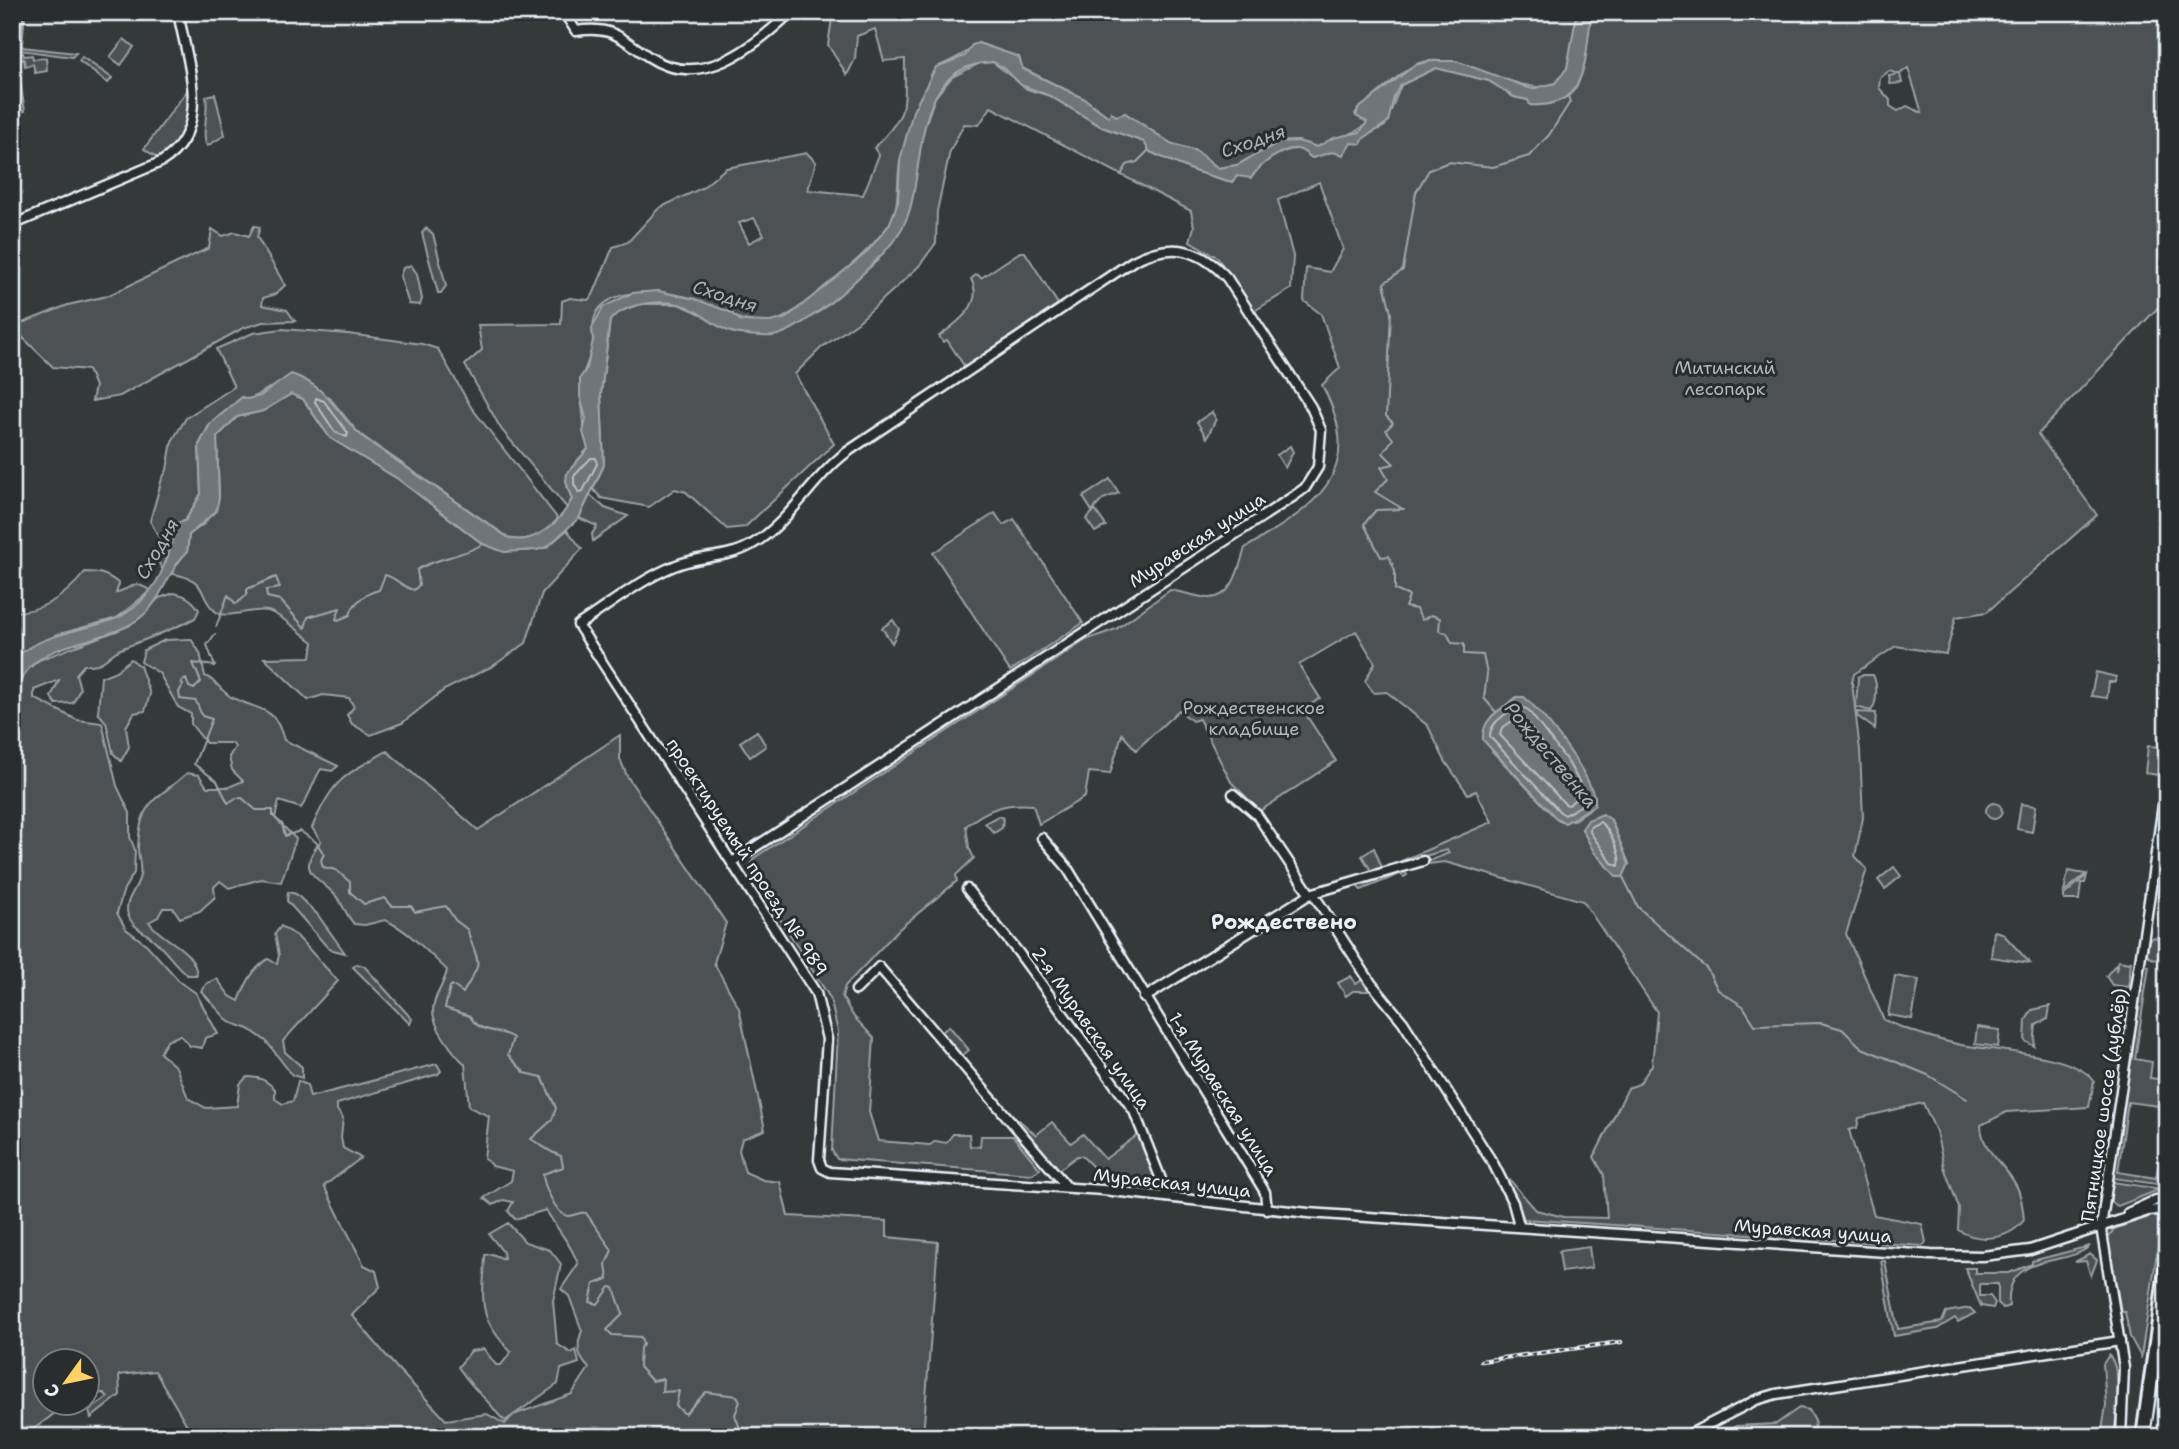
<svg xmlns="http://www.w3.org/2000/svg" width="2179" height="1449" font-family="'Shantell Sans',sans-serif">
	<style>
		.green { fill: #4d5152; stroke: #9aa1a5; stroke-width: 2; fill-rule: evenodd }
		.water { fill: #707579; stroke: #a0a7ac; stroke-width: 2 }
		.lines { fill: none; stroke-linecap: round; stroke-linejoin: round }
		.shore { stroke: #b8bfc5; stroke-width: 2 }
		.stream { stroke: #a0a7ac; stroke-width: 2 }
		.minor-casing { stroke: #e8f1f8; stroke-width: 13 }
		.primary-casing { stroke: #e8f1f8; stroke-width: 18 }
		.minor { stroke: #2a2d2e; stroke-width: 8 }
		.primary { stroke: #2a2d2e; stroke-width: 12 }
		.rail-casing { stroke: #e8f1f8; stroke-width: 4.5 }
		.rail { stroke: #2a2d2e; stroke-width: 2; stroke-dasharray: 5; stroke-linecap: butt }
		.labels { text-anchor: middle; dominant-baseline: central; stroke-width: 6; stroke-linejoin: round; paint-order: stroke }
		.park-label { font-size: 18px; fill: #b2b9be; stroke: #2a2d2e }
		.street-label { font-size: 18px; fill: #e8f1f8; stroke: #2a2d2e }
		.water-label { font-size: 19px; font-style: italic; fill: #acb3b8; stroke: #2a2d2e }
		.quarter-label { font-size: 21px; font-weight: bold; fill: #e8f1f8; stroke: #2a2d2e }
	</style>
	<rect width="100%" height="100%" fill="#35393a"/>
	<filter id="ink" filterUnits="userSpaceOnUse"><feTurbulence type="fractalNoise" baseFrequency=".0143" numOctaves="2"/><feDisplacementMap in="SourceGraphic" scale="14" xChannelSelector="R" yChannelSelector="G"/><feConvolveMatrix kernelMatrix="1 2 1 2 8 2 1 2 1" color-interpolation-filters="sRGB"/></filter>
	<g filter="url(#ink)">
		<!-- green -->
		<g class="green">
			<polygon points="23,12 25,12 22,47 76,53 72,57 19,50"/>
			<path d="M833 12H1577C1573 30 1574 54 1566 71 1546 118 1460 45 1417 64 1403 69 1374 99 1358 109L1355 114 1367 122C1364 131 1328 143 1317 147L1298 141 1278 142 1237 165 1218 168 1198 152 1170 143 1125 113 1116 117 1111 112 1109 117 1085 99 1022 68 1019 57 978 43C961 60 947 58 932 73 921 100 909 130 901 158 895 181 902 203 889 225 875 247 795 318 772 322 745 326 721 310 697 300 672 291 613 285 597 312 591 323 594 333 593 344 590 363 576 380 581 399 583 411 584 417 584 429 583 436 589 441 588 449L575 463 567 487 572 499 567 508 501 429 465 365 482 350 478 325 561 324 562 301 570 298 588 300 593 295 613 247 628 242 659 208 702 188 726 168 807 153 816 162 808 190 863 195 879 155 874 148C911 110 904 107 905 59L884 61 875 29 857 36 855 59 847 75 828 45ZM754 218 764 235 749 243 739 223Z"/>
			<path d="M1592 12H2167V298L2038 434 2097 515 1987 612 1956 617 1946 654 1896 646 1854 674 1852 682 1860 751 1863 818 1855 856 1867 869 1846 934 1884 1020C1909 1031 1934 1039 1961 1045 1994 1051 2074 1053 2094 1081L2089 1107 2007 1112 1981 1125C1982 1153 2006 1164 2017 1187 2022 1197 2023 1209 2024 1220 2009 1240 1979 1243 1958 1230L1959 1208 1944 1167 1936 1131 1923 1103 1859 1118 1857 1128 1849 1130 1874 1215 1922 1224 1926 1242 1923 1246 1524 1219 1507 1182 1510 1180 1536 1210 1564 1217 1607 1218 1604 1175 1594 1157 1628 1088 1639 1084 1652 1065 1657 1012 1583 901 1445 862 1419 865 1449 853 1447 850 1392 865 1492 822 1476 791 1468 794 1445 761 1428 726 1387 692 1374 693 1365 681 1375 663 1356 631 1299 665 1320 698 1303 710 1336 761 1260 811 1231 782 1199 719 1192 721 1179 710 1136 750 1122 734 1110 774 1089 772 1085 797 1039 824 1033 805C1005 803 988 808 966 826L969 848 974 858 956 875 957 881 899 929 845 986 842 997 854 1017 874 1038 869 1112 878 1141 930 1145 936 1141 946 1143 953 1134H969L970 1146 980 1147 981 1136H1013L1040 1169 1032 1174 837 1159 832 1151 838 1032 830 998 753 876 750 868 754 858 1086 640 1116 629 1170 590C1183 592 1196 597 1208 598 1234 599 1239 566 1245 548 1314 507 1369 474 1322 385L1340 368 1321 314 1304 301 1306 268 1330 272 1343 249 1319 182 1278 200 1293 256 1291 289 1254 311 1217 257 1190 241 1194 227 1191 211 991 107 979 125 964 124 950 151 937 211 936 243 919 266 900 284 858 322 821 348 795 374 834 444 745 527 727 529 686 492 675 489 649 507 601 498 593 489 604 465 601 394 610 320 618 312 640 304H678L695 311 726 330 768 335 818 313 878 260 906 219 920 140 935 97 952 77 980 63 993 62 1027 89 1050 96 1102 127 1144 142 1150 152 1194 171 1232 182 1237 176H1253C1259 164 1282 149 1297 149 1303 149 1307 154 1312 158L1332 152 1343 154 1348 145 1385 126 1401 85 1436 68 1489 81 1514 97 1528 100 1530 105C1548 106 1570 101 1578 84ZM1908 68 1922 113 1907 106 1898 111 1890 106V100L1879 88 1880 78 1889 71 1899 74 1889 76 1890 84 1902 83 1900 74ZM1517 697 1595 796V805L1574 820 1560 821 1555 817 1492 751 1491 717ZM1611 820 1629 864 1607 867 1582 829Z"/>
			<polygon points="124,39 134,47 121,65 110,57"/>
			<polygon points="23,53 24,56 32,55 33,59 46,58 47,71 35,73 33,64 25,66 24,59 18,60 17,54"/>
			<polygon points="82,57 112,78 108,83 79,61"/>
			<polygon points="20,82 25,111 12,113 12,84"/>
			<path d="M188 89C192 121 185 140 158 158L144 149Z"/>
			<path d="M215 94 225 135 207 146C201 135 209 113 206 96Z"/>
			<polygon points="254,226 260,227 257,237 285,285 276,294 263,298 262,305 287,310 295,321 263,322 243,328 120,396 92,401 95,386 88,370 53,367 12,327 68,305 107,296 209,248 212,229 223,236 235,232 249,236"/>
			<polygon points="426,228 433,234 446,286 441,293 438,293 422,233"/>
			<path d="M1020 252H1025L1058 304 965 367 947 340 943 342 939 336C957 323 985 304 971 279L977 274 981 278Z"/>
			<polygon points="411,265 417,274 422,299 420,305 409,304 400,276 403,268"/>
			<path d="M282 329 348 334 422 344 438 349 471 407 558 519C545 533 528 544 509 538L358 433 329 397 269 388 210 424 199 445 201 494 185 521 177 523 172 529V545L163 570 157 560 160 539 150 521 162 479 167 470 172 441 186 418 234 387 216 349 253 333Z"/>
			<path d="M291 394 303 399 322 427 345 447 398 479 483 544 527 551 547 547 567 530 582 549 542 593 526 643 493 666 444 690 402 723 371 735 352 724 347 715 354 707 349 698 323 695 308 700 264 658 311 657 313 642C300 633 282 615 268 611 252 607 226 621 215 611 197 596 210 580 173 574L178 561 187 552 189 535 205 523 219 498 217 437 237 417 263 411Z"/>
			<polygon points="1212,412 1216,419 1207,438 1197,422"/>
			<polygon points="1290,446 1293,452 1285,468 1277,455"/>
			<polygon points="1110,479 1119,493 1103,499 1092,511 1083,497"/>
			<polygon points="590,495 605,508 628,516 593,541 592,534 597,526 579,518"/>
			<polygon points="1095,510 1106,526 1095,532 1086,519"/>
			<polygon points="995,513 1003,525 1014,519 1083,623 1010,671 933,553"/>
			<path d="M85 572C99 572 108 574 119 584L116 593 137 584 151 590 117 618 56 635 12 666V612C43 612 66 596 85 572Z"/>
			<path d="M174 593C186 595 193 600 199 610L195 618C172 630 147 639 123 648 105 655 108 666 84 665L76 674 80 689 73 703 56 704 51 697 59 680 34 690V698L77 720 102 723 117 786 130 813V837L135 850 134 873 124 889 117 913 126 929 147 945 181 983 196 993 218 1034 205 1038 202 1048 190 1046 180 1035 167 1041 160 1053 176 1067 188 1098 206 1108 237 1106 240 1084 247 1077C260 1077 266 1080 275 1089V1099L283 1104 293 1101 298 1081 307 1085 310 1097 437 1064 441 1071 438 1074 337 1104V1110L343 1118 341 1138 343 1148 361 1158 324 1186 364 1265 376 1271 380 1287 352 1315 396 1367 446 1420 487 1414 505 1424 513 1415 572 1394 589 1368C578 1358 576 1345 582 1331L569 1296 561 1289 578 1264C571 1243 557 1230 546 1210L515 1219 508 1211 513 1202 503 1200 493 1205 484 1198 511 1181 513 1171 492 1166 484 1158 489 1116 469 1107 465 1064C454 1054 434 1028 433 1012 432 998 445 984 447 970 427 952 410 931 385 920L365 925 354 924C346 915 343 904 335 895 318 876 294 873 321 841L312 828C332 780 343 776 387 751L478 830 620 735V759L627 776 726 923 714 963 739 1008 765 1130 742 1139 739 1150 745 1172 763 1180 780 1182 788 1216 887 1221V1237L938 1242 923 1437H194L155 1371 119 1375 120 1395 91 1418 89 1411 108 1397 104 1393 88 1394V1362H46V1404H67L26 1435 12 1422V694L26 671 39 660 129 626 159 598Z"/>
			<polygon points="893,620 899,629 892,643 882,628"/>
			<path d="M191 639 200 653 205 676C217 681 221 691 231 697 261 712 274 704 284 740L338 766 332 771 321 769C313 781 311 794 301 808L279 801 275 818 296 839 281 882 261 879 229 888 220 881 214 887 215 897 200 911 180 918 173 908H163L158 917 149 922C164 943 194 947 197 975H187C175 965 166 951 154 940 145 931 133 929 128 915 123 900 138 889 140 875 142 867 138 857 138 848 140 799 156 801 187 773L199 775 207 787H229L243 781 232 770 229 757 235 747 232 743H206L191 724V714L178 707 159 673 141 662 144 650 165 640Z"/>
			<polygon points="131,659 140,666 150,694 145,711 134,713 126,727 129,747 121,761 113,753 106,722 98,713 101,677 116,671"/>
			<polygon points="2096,672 2116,677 2115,682 2109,682 2107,698 2091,696"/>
			<path d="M1861 675H1873C1878 684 1877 704 1871 711L1856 707 1858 677Z"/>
			<polygon points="1857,712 1876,713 1875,729 1857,716"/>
			<polygon points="757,731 766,746 750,757 740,742"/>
			<polygon points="2165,733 2158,775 2145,773 2148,746 2160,747"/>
			<circle cx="1994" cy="811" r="8"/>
			<polygon points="2021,804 2036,806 2032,832 2017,829"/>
			<polygon points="998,816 1003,818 1002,828 994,833 985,823"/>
			<polygon points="1374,848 1383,870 1372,872 1362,856"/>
			<polygon points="1894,867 1901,876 1885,889 1878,880"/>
			<polygon points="1403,870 1407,875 1404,877 1400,874 1361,890 1356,885"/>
			<polygon points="2068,871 2086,874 2064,892"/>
			<polygon points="2087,875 2085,883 2081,883 2079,900 2064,900 2064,895"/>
			<polygon points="288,892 296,894 317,914 345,953 329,949 287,901"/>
			<path d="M281 926 297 936 338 981 283 1041 285 1052 302 1067V1078L292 1075 266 1041 249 1029 229 1022 201 991 207 983 217 979 230 996 239 1001C245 985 253 968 268 959L277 964 279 955 275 934Z"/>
			<polygon points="1994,931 2002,933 2030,963 1991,957"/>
			<polygon points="2153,937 2167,940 2167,961 2151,958 2147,954 2149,940"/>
			<polygon points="2131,960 2129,987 2112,985 2106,976 2116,964 2116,971 2118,961 2130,963"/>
			<polygon points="357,964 364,966 412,1019 410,1024 353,967"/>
			<polygon points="2145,965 2149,966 2135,1059 2152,1062 2150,1078 2167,1080 2167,1107 2128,1102 2118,1172 2156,1178 2158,1167 2167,1169 2164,1185 2113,1178"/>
			<polygon points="1351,976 1356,984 1362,980 1369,991 1353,991 1346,996 1338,983"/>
			<polygon points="1895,976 1919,980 1912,1019 1888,1015"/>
			<polygon points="2050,1006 2048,1019 2036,1025 2034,1046 2025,1041 2026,1020 2032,1010"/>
			<polygon points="949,1026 969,1050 962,1056 942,1032"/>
			<polygon points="1977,1027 2000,1030 1998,1047 1975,1044"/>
			<polygon points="1019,1120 1036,1135 1052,1122 1071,1143 1083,1134 1105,1159 1139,1134 1162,1190 1109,1183 1082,1156 1077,1156 1056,1172 1015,1124"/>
			<polygon points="2112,1182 2161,1189 2118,1206 2109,1201"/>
			<polygon points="2155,1215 2162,1220 2141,1357 2130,1337 2125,1312 2121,1312 2108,1238 2114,1229"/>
			<path d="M508 1223 525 1242 550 1250 561 1264 553 1301 557 1344 571 1353 576 1350 579 1363 561 1369 558 1384 505 1421C497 1415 495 1409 489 1403 476 1390 469 1383 458 1367L471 1351 484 1349 496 1365H501L511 1352C476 1315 483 1303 485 1255L492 1254 504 1259 503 1252 489 1234Z"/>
			<path d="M2090 1246C2065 1268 2005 1251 2009 1306L2003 1308 1998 1303V1284H1980V1296H1990L1995 1303 1993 1308 1981 1306 1965 1268H1975V1273H2009L2032 1264V1261Z"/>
			<polygon points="1589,1247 1592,1268 1562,1272 1559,1251"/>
			<polygon points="2090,1254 2097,1260 2091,1276 2086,1261 2075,1262"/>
			<polygon points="1881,1261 1885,1261 1898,1329 1942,1322 1946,1312 1970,1308 1975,1313 1958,1322 1955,1318 1937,1329 1894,1336"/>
			<path d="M2109 1355C2123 1371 2116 1416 2114 1437H2101L2106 1405 2103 1364Z"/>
			<polygon points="1799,1408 1809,1410 1815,1421 1813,1437 1716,1437 1736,1426 1776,1424"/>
		</g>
		<!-- water -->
		<g class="water">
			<path d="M1577 12H1592C1584 55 1591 109 1530 105L1528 100 1514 97 1489 81 1436 68 1401 85 1394 97 1388 122 1364 138 1361 144 1351 143 1343 155 1332 152 1312 158C1308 155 1303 150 1298 149 1281 147 1259 166 1251 178L1237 176 1232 182 1194 171 1150 152 1144 142 1102 127 1050 96 1021 85 1004 68 993 62C914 65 925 156 910 209 903 237 876 261 856 280 840 296 795 333 773 336 764 337 740 335 731 332 718 328 707 318 695 311 672 296 629 301 610 320L601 394 604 465 579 518 547 547 537 550 504 552 483 544 398 479 330 438 303 399 291 394 263 411 237 417 217 437 219 498 216 511 189 535 187 552C167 571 163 600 140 618 109 642 59 639 31 666 23 674 19 685 12 694 12 685 10 674 12 666 21 636 95 629 119 617 140 606 156 587 164 566 169 553 174 543 172 529L177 523 185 521 201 494 199 445 210 424 242 397 247 399 260 396 291 374C331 387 337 418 368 441L509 538C534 546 561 521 572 499L566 481 567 473 588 449 583 432 586 419 580 396V378L587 368 593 340 592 328 603 307 632 293 658 291 695 299 730 312 741 321 770 322 786 318 866 253 889 225 898 202 900 160 913 111 936 67 965 56 972 45 978 43 1019 57 1023 69 1085 99 1109 117 1111 112 1116 116 1125 113 1172 144 1196 151 1218 168 1237 165 1279 142 1298 141 1317 147 1333 138 1360 132 1367 122 1356 116 1358 109 1415 65 1430 61H1456L1532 89 1555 83 1567 68Z"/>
			<path d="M1517 697H1524C1545 715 1595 778 1595 805L1565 823 1555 817 1483 740C1481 718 1502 709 1517 697Z"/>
			<polygon points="1603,814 1611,820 1629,864 1623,877 1617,877 1594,852 1582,829 1588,820"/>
		</g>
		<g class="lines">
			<!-- shore -->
			<g class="shore">
				<polygon points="316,398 324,401 348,433 347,437 335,432 315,402"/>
				<polygon points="591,458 596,458 597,464 583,491 579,493 574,484 574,476"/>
				<path d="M1519 705 1528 710 1568 762 1588 798 1587 802 1565 815 1560 812 1490 737C1489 722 1508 713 1519 705Z"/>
				<polygon points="1518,717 1523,718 1560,767 1577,797 1569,805 1565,804 1500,735 1502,728"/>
				<path d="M1600 822C1610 829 1622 855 1619 866L1612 863 1590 832V827Z"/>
			</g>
			<!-- stream -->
			<g class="stream">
				<polyline points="1121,175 1127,165 1137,162 1148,151"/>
				<polyline points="1403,509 1375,492 1388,479 1381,467 1394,464 1383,453 1393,439 1386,430 1393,423 1386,416 1391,313 1384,283 1403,270 1416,192 1429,170 1449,162 1493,167 1529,156 1549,135 1570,102 1568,96"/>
				<polyline points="1404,509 1376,510 1364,524 1381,557 1389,556 1395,571 1395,590 1409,596 1405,607 1416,609 1422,620 1431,615 1440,618 1439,631 1447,633 1452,643 1464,644 1464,654 1483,655 1487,674 1484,698 1496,712"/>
				<path d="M216 627 228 595 236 604 247 595V589L276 577 280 588 266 590 267 597 280 600 305 628 308 617 340 608 336 619 338 620 350 615C353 602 367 593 379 590L385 575C397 578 403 588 414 590L419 585 417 570C432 559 464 556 483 544"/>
				<path d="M215 634 207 645 215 666 193 663 201 682 194 689 189 687 186 679 181 682 183 685 179 692 180 699 196 701 202 716 212 719 194 764 217 781 228 803 236 798H242L256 810H273V816L282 824 285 836 300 831 316 842 324 854 321 860 323 867 336 870 350 882V892L364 904 385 898 392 906H411L415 912 446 906 455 920 468 930C469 941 480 958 477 967 474 976 467 985 463 993L452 985 450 987 445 1008 470 1016C479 1035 501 1028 513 1038L508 1055 525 1073 542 1077 556 1108 552 1120 531 1139C541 1145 549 1152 561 1156L563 1167 543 1174C543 1184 557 1217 569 1216 577 1215 579 1212 586 1213L612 1250 606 1264 608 1279 594 1284 590 1302 598 1304 610 1287 614 1288 623 1314 607 1330 612 1335 641 1337 643 1345 640 1348 639 1367 652 1381 663 1379 662 1392 679 1391 676 1406 685 1414 706 1392 737 1396 740 1401 735 1415 741 1431 739 1437"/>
				<polyline points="1623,877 1638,907 1707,969 1718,990 1743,1006 1755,1025 1821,1023 1842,1029 1862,1048 1928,1075 1967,1099"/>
			</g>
			<defs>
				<g id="minor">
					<path d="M564 12 576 31C613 25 622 39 649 57 701 91 754 47 791 12"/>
					<path d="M12 225 161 162C214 130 187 62 178 12"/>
					<polyline points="1233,794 1257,815 1310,894"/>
					<polyline points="1042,838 1066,866 1265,1192 1267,1210"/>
					<path d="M732 862 1294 496 1305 488 1318 467 1321 430 1311 407 1227 278C1199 247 1170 242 1133 261L847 452C812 478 789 524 751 545 727 559 699 555 674 566 640 580 609 605 578 625L816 993 827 1039 819 1160 822 1168 830 1172 1103 1190 1308 1213 1931 1255 1983 1256 2030 1250 2148 1211 2167 1209"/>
					<polyline points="967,889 1018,952 1134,1111 1168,1197"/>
					<polyline points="1314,895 1371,983 1403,1022 1494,1165 1513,1203 1519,1225"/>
					<polyline points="856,990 879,967 1067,1187"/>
					<polyline points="1144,998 1310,894 1423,861"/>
					<polyline points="2128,1213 2156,1200 2167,1199"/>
					<polyline points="1684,1437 1756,1400 1776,1394 2120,1341"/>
					<polyline points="2121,1437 2124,1368 2101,1227 2167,778"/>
				</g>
				<g id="primary">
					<polyline points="2143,1437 2167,1263"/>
					<polyline points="2157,1437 2167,1373"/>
				</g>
			</defs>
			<!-- minor casing -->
			<use href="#minor" class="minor-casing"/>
			<!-- primary casing -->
			<use href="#primary" class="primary-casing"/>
			<!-- minor -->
			<use href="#minor" class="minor"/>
			<!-- primary -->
			<use href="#primary" class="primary"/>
			<defs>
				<polyline id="rail" points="1481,1361 1621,1342"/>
			</defs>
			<!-- rail casing -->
			<use href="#rail" class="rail-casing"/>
			<!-- rail -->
			<use href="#rail" class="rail"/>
		</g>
	</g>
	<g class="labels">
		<!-- park labels -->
		<g class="park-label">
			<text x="1725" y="368">Митинский<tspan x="1725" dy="21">лесопарк</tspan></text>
			<text x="1254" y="708">Рождественское<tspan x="1254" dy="21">кладбище</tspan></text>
		</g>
		<!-- street labels -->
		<g class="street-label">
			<text transform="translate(1197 540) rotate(-33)">Муравская улица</text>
			<text transform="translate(747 857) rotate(57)">проектируемый проезд № 989</text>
			<text transform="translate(1091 1028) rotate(55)">2-я Муравская улица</text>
			<text transform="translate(1223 1094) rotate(58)">1-я Муравская улица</text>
			<text transform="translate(2104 1105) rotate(-82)">Пятницкое шоссе (дублёр)</text>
			<text transform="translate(1172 1183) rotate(6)">Муравская улица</text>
			<text transform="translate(1813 1231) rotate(4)">Муравская улица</text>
		</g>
		<!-- water labels -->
		<g class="water-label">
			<text transform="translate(1253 141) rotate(-19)">Сходня</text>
			<text transform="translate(725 296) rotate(18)">Сходня</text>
			<text transform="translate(157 549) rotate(-60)">Сходня</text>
			<text transform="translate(1551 755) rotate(50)">Рождественка</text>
		</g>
		<!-- quarter labels -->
		<g class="quarter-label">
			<text x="1284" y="922">Рождествено</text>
		</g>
	</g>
	<!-- margin -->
	<rect width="2179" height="1449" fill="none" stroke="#2a2d2e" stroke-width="42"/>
	<rect x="21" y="21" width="2137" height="1407" fill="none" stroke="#e8f1f8" stroke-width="2.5" filter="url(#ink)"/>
	<!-- north arrow -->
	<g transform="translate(66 1382) rotate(237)"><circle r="33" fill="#2a2d2e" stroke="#767b7f" stroke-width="2"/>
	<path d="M0-5L12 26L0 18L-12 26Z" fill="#ffd166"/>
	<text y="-10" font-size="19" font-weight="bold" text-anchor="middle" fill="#e8f1f8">С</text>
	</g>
</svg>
